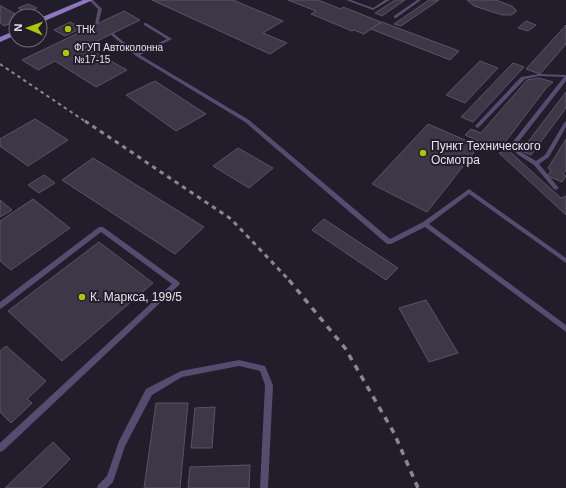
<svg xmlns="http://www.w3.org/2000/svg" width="566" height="488" font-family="Arial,sans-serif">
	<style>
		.building { fill: #3c3847; stroke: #5a5566 }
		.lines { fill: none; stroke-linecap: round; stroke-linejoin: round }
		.service { fill: #574c6f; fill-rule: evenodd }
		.primary { fill: #8e77c0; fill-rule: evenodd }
		.rail-far2 { stroke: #8a8793; stroke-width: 2; stroke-dasharray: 3.5 3.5; stroke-linecap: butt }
		.rail-far1 { stroke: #8a8793; stroke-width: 3; stroke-dasharray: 4.5 4.5; stroke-linecap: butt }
		.rail { stroke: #8a8793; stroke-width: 3.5; stroke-dasharray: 6 6; stroke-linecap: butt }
		.poi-dot { fill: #afc507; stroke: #211d2b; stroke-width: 1.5 }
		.labels { text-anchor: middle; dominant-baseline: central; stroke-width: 4; stroke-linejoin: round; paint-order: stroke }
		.far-poi-label { font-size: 10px; fill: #e6e3ed; stroke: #211d2b; text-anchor: start }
		.poi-label { font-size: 12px; fill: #e6e3ed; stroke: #211d2b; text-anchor: start }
	</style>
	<rect width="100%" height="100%" fill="#211d2b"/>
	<!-- building -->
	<g class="building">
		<polygon points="152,0 233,0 283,21 263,33 287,43 270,54"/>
		<polygon points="288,0 318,0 341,9 343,7 381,22 364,34 354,30 352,31 311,14 316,11"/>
		<polygon points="395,0 405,0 382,16 375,13"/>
		<polygon points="429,0 439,0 401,26 394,24"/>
		<polygon points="467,0 496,0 512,6 516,10 516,12 511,15 502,15 474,6"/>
		<polygon points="28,4 37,8 27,13 18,8"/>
		<polygon points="0,6 1,6 19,16 16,16 16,21 4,26 0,23"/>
		<polygon points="124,11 140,20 85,47 127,70 96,87 55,61 38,70 22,60"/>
		<polygon points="526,21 536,25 528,31 518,28"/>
		<polygon points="70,22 82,28 65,36 54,30"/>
		<polygon points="382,22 459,51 450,60 371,29"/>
		<polygon points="566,25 566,44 540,74 526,69"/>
		<polygon points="480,61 498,68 465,103 446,95"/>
		<polygon points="513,63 524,67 473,122 461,117"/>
		<polygon points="539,78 553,82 547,87 499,150 465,135 471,129 481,133 527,80"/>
		<polygon points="155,81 206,114 176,131 126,95"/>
		<polygon points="566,92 566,108 531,155 521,151"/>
		<polygon points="35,119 68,140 28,166 0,146 0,139"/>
		<polygon points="428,124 479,146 427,212 372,184"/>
		<polygon points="566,139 566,170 563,174 566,176 562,182 548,176 551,170 548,168"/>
		<polygon points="238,148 273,168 249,188 213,166"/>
		<polygon points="508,150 561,198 566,196 566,215 499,153"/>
		<polygon points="93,158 204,227 175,254 62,180"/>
		<polygon points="44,175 55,183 39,193 28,185"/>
		<polygon points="33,199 70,228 11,270 0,261 0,221"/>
		<polygon points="0,200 12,210 0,217"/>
		<polygon points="324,219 398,268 386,280 312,230"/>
		<polygon points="99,242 153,283 62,361 8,311"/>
		<polygon points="426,300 458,353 429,362 399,308"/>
		<polygon points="6,346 46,381 27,399 32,403 11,423 0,412 0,351"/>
		<polygon points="156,403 188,403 180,488 144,488"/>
		<polygon points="215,407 212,448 191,448 195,408"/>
		<polygon points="53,442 70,459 41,488 5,488"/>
		<polygon points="250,465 249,488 188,488 190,467"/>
	</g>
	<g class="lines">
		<!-- service -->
		<g class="service">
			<polygon points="89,0 93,0 102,9 98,25 95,24 98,9"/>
			<polygon points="346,0 351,0 373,8 385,0 390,0 373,10"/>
			<polygon points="417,0 421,0 396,18 394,18 394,16"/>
			<polygon points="144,23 146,23 172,39 140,55 249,120 390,239 423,222 469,189 566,258 566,263 469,194 429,224 566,325 566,332 425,227 391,244 387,244 245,122 136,56 110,34 113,33 137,53 167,39 144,25"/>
			<polygon points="539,74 566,75 566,81 517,144 521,152 536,161 545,155 564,123 566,121 566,127 549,157 539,164 558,187 559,188 556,190 554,189 534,165 517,154 511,144 564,77 539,76 525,79 479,127 477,128 475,126 521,77"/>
			<polygon points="99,227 103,227 179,282 180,284 3,451 0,452 0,443 172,284 101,232 2,308 0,309 0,302"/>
			<polygon points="239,360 265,366 273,385 268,488 260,488 265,385 260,371 239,366 182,377 152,395 125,446 113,482 107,488 97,488 98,485 107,476 119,441 146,389 181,371"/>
		</g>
		<!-- primary -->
		<g class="primary">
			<polygon points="83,0 93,0 40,23 40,18"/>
			<polygon points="16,30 16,35 0,42 0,37"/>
		</g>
		<!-- rail-far2 -->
		<polyline class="rail-far2" points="0,64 86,122"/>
		<!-- rail-far1 -->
		<polyline class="rail-far1" points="85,121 231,219 290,281"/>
		<!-- rail -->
		<polyline class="rail" points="289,280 345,348 394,433 418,488"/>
	</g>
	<!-- markers -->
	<g class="poi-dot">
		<circle cx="68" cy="29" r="4"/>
		<circle cx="66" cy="53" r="4"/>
		<circle cx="423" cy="153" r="4"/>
		<circle cx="82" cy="297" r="4"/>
	</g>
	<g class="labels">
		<!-- far-poi labels -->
		<g class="far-poi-label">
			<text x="76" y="29">ТНК</text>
			<text x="74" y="47">ФГУП Автоколонна<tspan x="74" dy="12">№17-15</tspan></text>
		</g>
		<!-- poi labels -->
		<g class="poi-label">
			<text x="431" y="146">Пункт Технического<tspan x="431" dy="14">Осмотра</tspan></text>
			<text x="90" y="297">К. Маркса, 199/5</text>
		</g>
	</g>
	<!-- north arrow -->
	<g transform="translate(28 28) rotate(272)"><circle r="19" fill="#211d2b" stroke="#706c79"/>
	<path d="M0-3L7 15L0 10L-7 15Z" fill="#afc507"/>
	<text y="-6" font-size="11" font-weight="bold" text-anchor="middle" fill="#e6e3ed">N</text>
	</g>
</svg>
